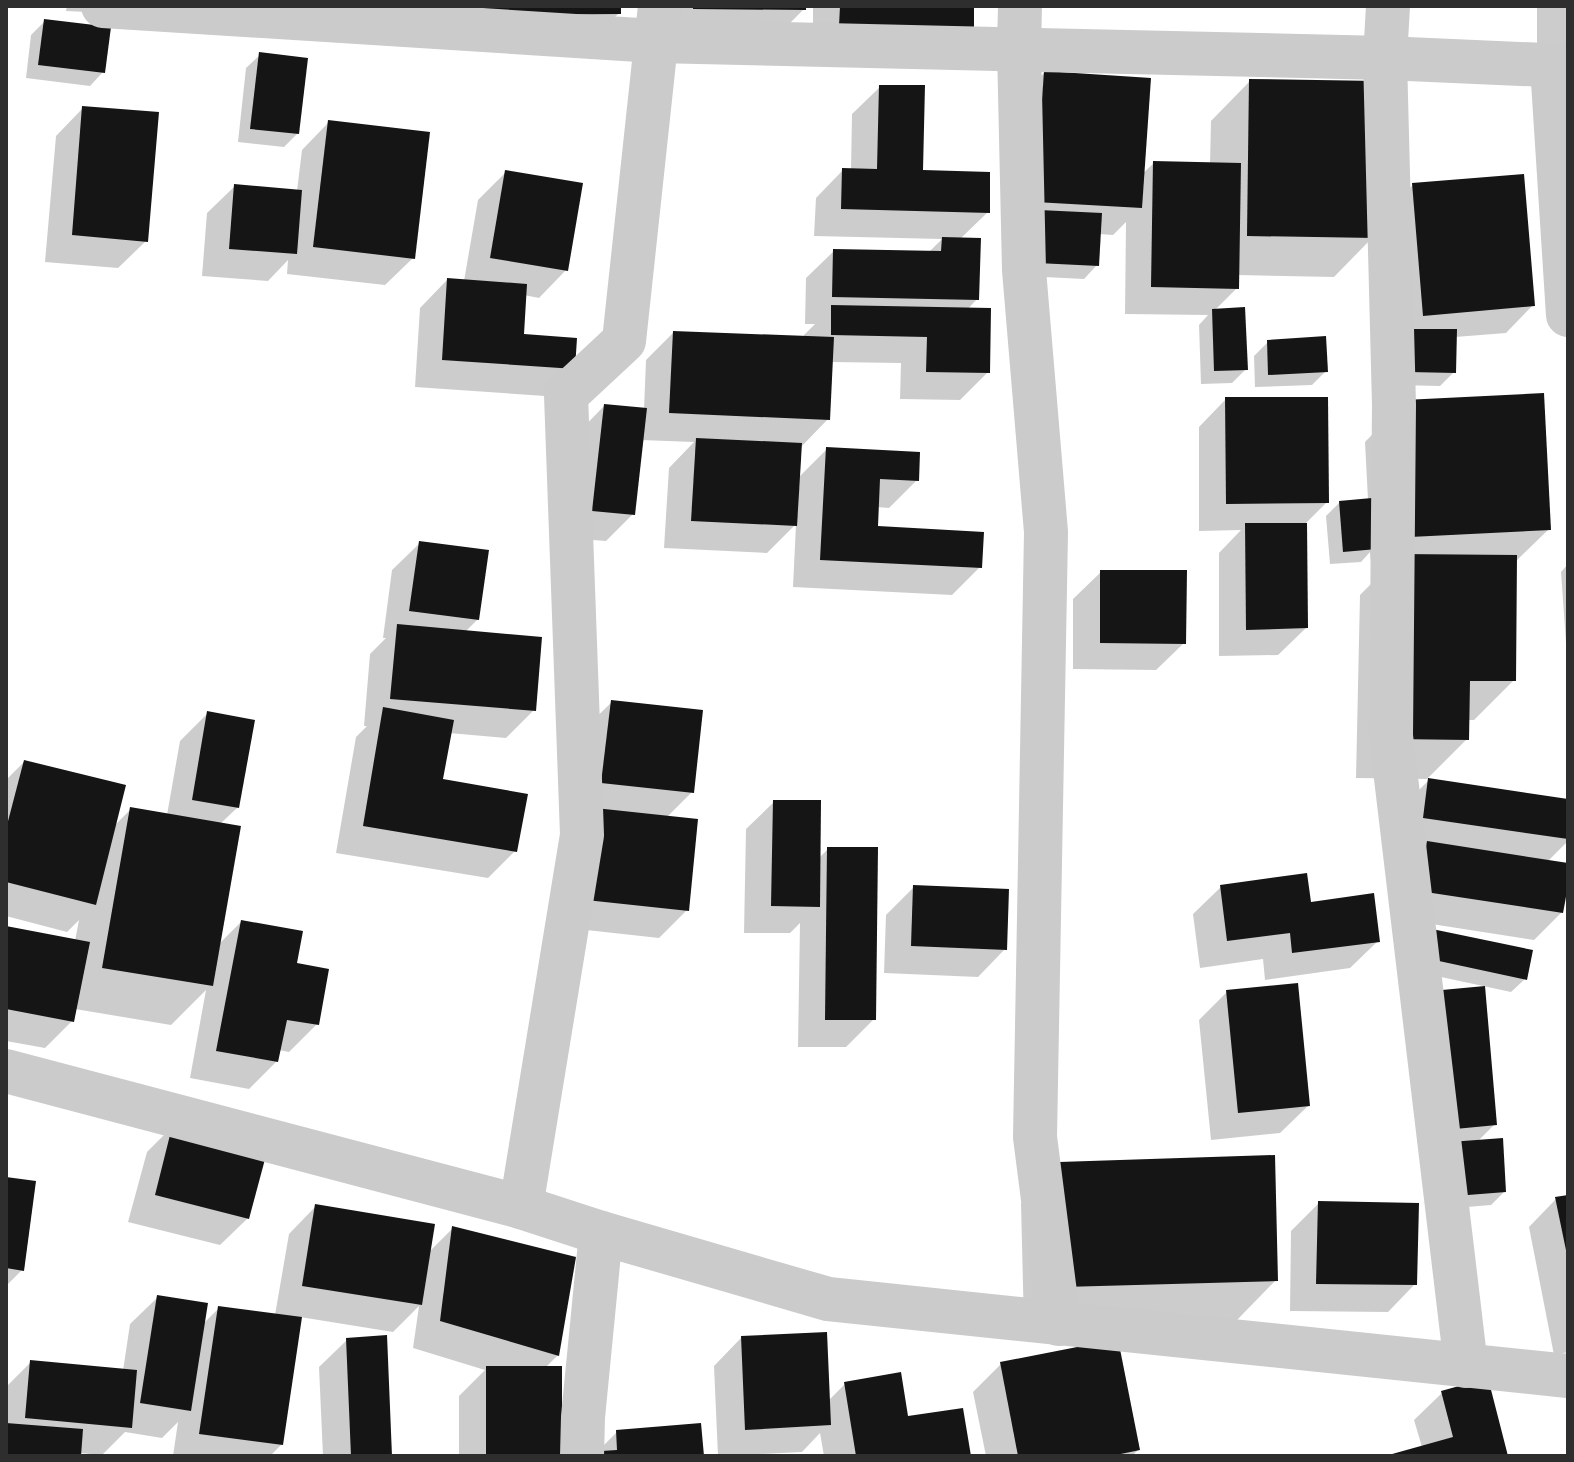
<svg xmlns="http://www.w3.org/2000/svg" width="1574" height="1462" font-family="Inter,sans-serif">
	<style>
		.shadow { fill: #0003 }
		.building { fill: #151515 }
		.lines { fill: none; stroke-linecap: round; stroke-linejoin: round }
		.minor { stroke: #cbcbcb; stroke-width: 44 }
	</style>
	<rect width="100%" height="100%" fill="#fff"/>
	<!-- shadow -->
	<g class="shadow">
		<polygon points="67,6 116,6 109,13 66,11"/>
		<polygon points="457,6 619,6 619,13 591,41 458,42"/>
		<polygon points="666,6 804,6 804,9 776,37 666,36"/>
		<polygon points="813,6 972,6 813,53"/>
		<rect x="1537" y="6" width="31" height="52"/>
		<polygon points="45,21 103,72 90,86 26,78 31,35"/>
		<polygon points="260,55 298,133 284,147 238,142 246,68"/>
		<polygon points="1044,73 1142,174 1154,163 1210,164 1211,121 1250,81 1373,237 1334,277 1237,275 1237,288 1214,311 1246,369 1232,383 1201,384 1199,325 1208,315 1125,314 1126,222 1113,235 1099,234 1097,265 1084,279 1024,276 1017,100"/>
		<polygon points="880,87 921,172 988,212 960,239 977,299 967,310 988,372 960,400 900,399 901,363 831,362 828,419 800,448 798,478 827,449 917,480 889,508 877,507 876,528 980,567 952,595 793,587 796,524 767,553 664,548 669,468 694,442 641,440 633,514 606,541 565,538 577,434 604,406 644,410 646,360 673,333 804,338 804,335 815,324 805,324 806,278 834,251 928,253 942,239 814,236 816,198 843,170 851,170 852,114"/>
		<polygon points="83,108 146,241 118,268 45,262 56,136"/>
		<polygon points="329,122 413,258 385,285 287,274 288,260 268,281 202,276 207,213 235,186 297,191 302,150"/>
		<polygon points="506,172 566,270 539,298 524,295 522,336 573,368 545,396 415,387 420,308 447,280 464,281 478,200"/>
		<polygon points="1413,185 1533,305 1506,333 1455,337 1454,372 1440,386 1397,385 1385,212"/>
		<polygon points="1268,342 1326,371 1312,385 1255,387 1254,356"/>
		<polygon points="1226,399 1327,502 1305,524 1306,628 1278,655 1219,656 1219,553 1241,530 1199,531 1199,427"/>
		<polygon points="1404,402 1549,529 1515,562 1514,680 1474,720 1467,720 1467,739 1427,779 1356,778 1360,595 1380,575 1372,576 1370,552 1361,562 1330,564 1326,516 1339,503 1368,500 1365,442"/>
		<polygon points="420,543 478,619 465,632 534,710 506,738 449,733 441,781 515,851 488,878 336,853 356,737 367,726 364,726 370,654 386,638 383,638 392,570"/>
		<polygon points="1568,564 1568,657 1567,657 1561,572"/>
		<polygon points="1101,572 1184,643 1156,670 1073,669 1073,599"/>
		<polygon points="612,702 692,792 666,818 687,910 659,938 559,927 584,729"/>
		<polygon points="208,713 237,808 220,824 218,945 241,922 295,965 317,1024 289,1052 279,1050 277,1061 249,1089 190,1078 206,990 171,1025 75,1009 72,1021 45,1048 6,1041 6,928 75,941 79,920 67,932 6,916 6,780 24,762 114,826 131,809 167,815 180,741"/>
		<polygon points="1429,780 1568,801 1568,841 1547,862 1568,865 1562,912 1534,940 1393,918 1401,808"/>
		<polygon points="774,802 818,859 828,849 874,1019 846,1047 798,1047 800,923 790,933 744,933 746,829"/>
		<polygon points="914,887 1005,949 978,977 884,973 886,915"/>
		<polygon points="1221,887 1309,904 1378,941 1350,968 1265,980 1263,959 1200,968 1193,914"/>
		<polygon points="1418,945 1525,979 1511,992 1413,971"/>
		<polygon points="1227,992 1308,1106 1280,1133 1211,1140 1199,1020"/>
		<polygon points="1416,1020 1495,1124 1477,1142 1504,1192 1491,1205 1442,1209"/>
		<polygon points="174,1125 248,1218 220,1245 128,1222 147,1152"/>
		<polygon points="1060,1164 1276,1280 1237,1320 1024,1326 1021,1204"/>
		<polygon points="6,1179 22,1270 6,1286"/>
		<polygon points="1568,1197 1568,1352 1554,1355 1529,1227 1556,1199"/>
		<polygon points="1319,1203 1415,1284 1388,1312 1290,1311 1291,1231"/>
		<polygon points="316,1206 428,1253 453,1228 558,1355 545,1368 560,1456 459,1456 459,1396 485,1370 413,1348 419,1306 393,1332 300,1317 282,1444 270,1456 173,1456 178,1422 162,1438 125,1432 102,1455 79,1453 79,1456 6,1456 6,1387 31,1362 123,1371 130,1324 158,1297 203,1324 219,1308 275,1315 289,1234"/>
		<polygon points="741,1338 828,1401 845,1384 969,1456 824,1456 820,1433 802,1452 718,1456 714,1366"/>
		<polygon points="347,1340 390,1456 323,1456 319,1367"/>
		<polygon points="1001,1364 1138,1450 1132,1456 986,1456 973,1392"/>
		<polygon points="1442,1393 1506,1456 1389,1456 1422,1447 1414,1420"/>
		<polygon points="617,1432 702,1456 595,1454"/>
	</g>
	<!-- building -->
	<g class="building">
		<polygon points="484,6 621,6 621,14 484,15"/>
		<polygon points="693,6 806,6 806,10 693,9"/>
		<polygon points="840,6 974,6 974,29 839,26"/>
		<polygon points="44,19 111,27 105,73 38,65"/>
		<polygon points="259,52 308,58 299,134 250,129"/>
		<polygon points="1044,71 1151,78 1142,208 1035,202"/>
		<polygon points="1249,79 1379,81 1375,238 1247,236"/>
		<polygon points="879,85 925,85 923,170 990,172 990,213 841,209 842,168 877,169"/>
		<polygon points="82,106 159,112 148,242 72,235"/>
		<polygon points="328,120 430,132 415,259 313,247"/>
		<polygon points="1153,161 1241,163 1239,289 1151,287"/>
		<polygon points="505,170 583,183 568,271 490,258"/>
		<polygon points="1524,174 1535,306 1423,316 1412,183"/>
		<polygon points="234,184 302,190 297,254 229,249"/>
		<polygon points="1039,210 1102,213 1099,266 1037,263"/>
		<polygon points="942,237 981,238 979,300 832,297 833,249 941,251"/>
		<polygon points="447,278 527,284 524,334 577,338 575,369 442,360"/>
		<polygon points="831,305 991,308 990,373 926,372 927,337 831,335"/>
		<polygon points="1245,307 1248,370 1214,371 1212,309"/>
		<polygon points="1410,329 1457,329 1456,373 1409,372"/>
		<polygon points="673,331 834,337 830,420 669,413"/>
		<polygon points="1326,336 1328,372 1268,375 1267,340"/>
		<polygon points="1544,393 1551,530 1410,537 1404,400"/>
		<polygon points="1225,397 1328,397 1329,503 1226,504"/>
		<polygon points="604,404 647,408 635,515 592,511"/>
		<polygon points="696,438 802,443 797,526 691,521"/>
		<polygon points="826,447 920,452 919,481 880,479 878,526 984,532 982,568 820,560"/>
		<polygon points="1372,498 1377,549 1343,552 1339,501"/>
		<polygon points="1245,523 1307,523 1308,628 1246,630"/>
		<polygon points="419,541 489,550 479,620 409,611"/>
		<polygon points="1399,554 1517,555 1516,681 1470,681 1469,740 1395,739"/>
		<polygon points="1100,570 1187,570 1186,644 1100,643"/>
		<polygon points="397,624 542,637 536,711 390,699"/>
		<polygon points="611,700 703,710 694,793 601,783"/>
		<polygon points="383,707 454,720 443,779 528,794 517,852 363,826"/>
		<polygon points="207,711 255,720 239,808 192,800"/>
		<polygon points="24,760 126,785 96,905 6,882 6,829"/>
		<polygon points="1428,778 1568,799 1568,839 1423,818"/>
		<polygon points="773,800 821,800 820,907 771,906"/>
		<polygon points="130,807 241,826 213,986 102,968"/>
		<polygon points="595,808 698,819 689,911 586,900"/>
		<polygon points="1427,841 1568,863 1568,886 1563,913 1419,891"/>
		<polygon points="827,847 878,847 876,1020 825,1020"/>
		<polygon points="1307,873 1311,902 1374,893 1380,942 1292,953 1290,933 1227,941 1220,885"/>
		<polygon points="913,885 1009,889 1007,950 911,946"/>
		<polygon points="241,920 303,931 297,963 329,969 319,1025 287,1020 278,1062 216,1051"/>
		<polygon points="6,926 90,942 74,1022 6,1009"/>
		<polygon points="1432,929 1533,950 1527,980 1425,958"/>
		<polygon points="1298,983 1310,1106 1238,1113 1226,990"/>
		<polygon points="1485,986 1497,1125 1455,1129 1442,990"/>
		<polygon points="173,1123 268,1148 249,1219 155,1195"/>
		<polygon points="1503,1138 1506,1192 1455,1196 1450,1142"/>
		<polygon points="1275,1155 1278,1281 1063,1287 1059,1162"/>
		<polygon points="6,1177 36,1181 24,1271 6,1268"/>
		<polygon points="1568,1195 1568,1254 1567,1255 1555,1197"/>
		<polygon points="1318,1201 1419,1203 1417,1285 1316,1284"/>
		<polygon points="315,1204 435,1224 422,1305 302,1286"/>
		<polygon points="452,1226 576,1257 559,1356 440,1321"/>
		<polygon points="157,1295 208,1303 191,1411 140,1403"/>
		<polygon points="218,1306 302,1317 283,1445 199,1434"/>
		<polygon points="827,1332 831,1425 745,1430 741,1336"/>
		<polygon points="387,1335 392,1456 351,1456 346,1338"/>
		<polygon points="1118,1339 1140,1450 1111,1456 1018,1456 1000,1362"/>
		<polygon points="30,1360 137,1370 132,1428 25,1418"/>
		<rect x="486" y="1366" width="76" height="90"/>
		<polygon points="901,1372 908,1416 963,1408 971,1456 856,1456 844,1382"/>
		<polygon points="1488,1378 1508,1456 1385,1456 1453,1437 1441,1391"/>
		<polygon points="6,1423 83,1429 81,1456 6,1456"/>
		<polygon points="701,1423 704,1456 588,1456 587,1452 617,1450 616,1430"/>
	</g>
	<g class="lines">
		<!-- minor -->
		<g class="minor">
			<polyline points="103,6 655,41 1385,58 1568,66"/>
			<polyline points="1020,6 1019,48 1024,270 1046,532 1035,1137 1059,1324"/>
			<polyline points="1388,6 1385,58 1394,405 1391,736 1466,1366"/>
			<polyline points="1552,66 1568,315"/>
			<polyline points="6,1071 521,1207 601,1233 828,1299 1568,1376"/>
			<polyline points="521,1207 582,835 566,395 624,341 660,6"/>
			<polyline points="582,1456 583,1417 601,1233"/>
		</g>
	</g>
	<!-- border -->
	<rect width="1574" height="1462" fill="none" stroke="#2e2e2e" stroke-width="16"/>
</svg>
